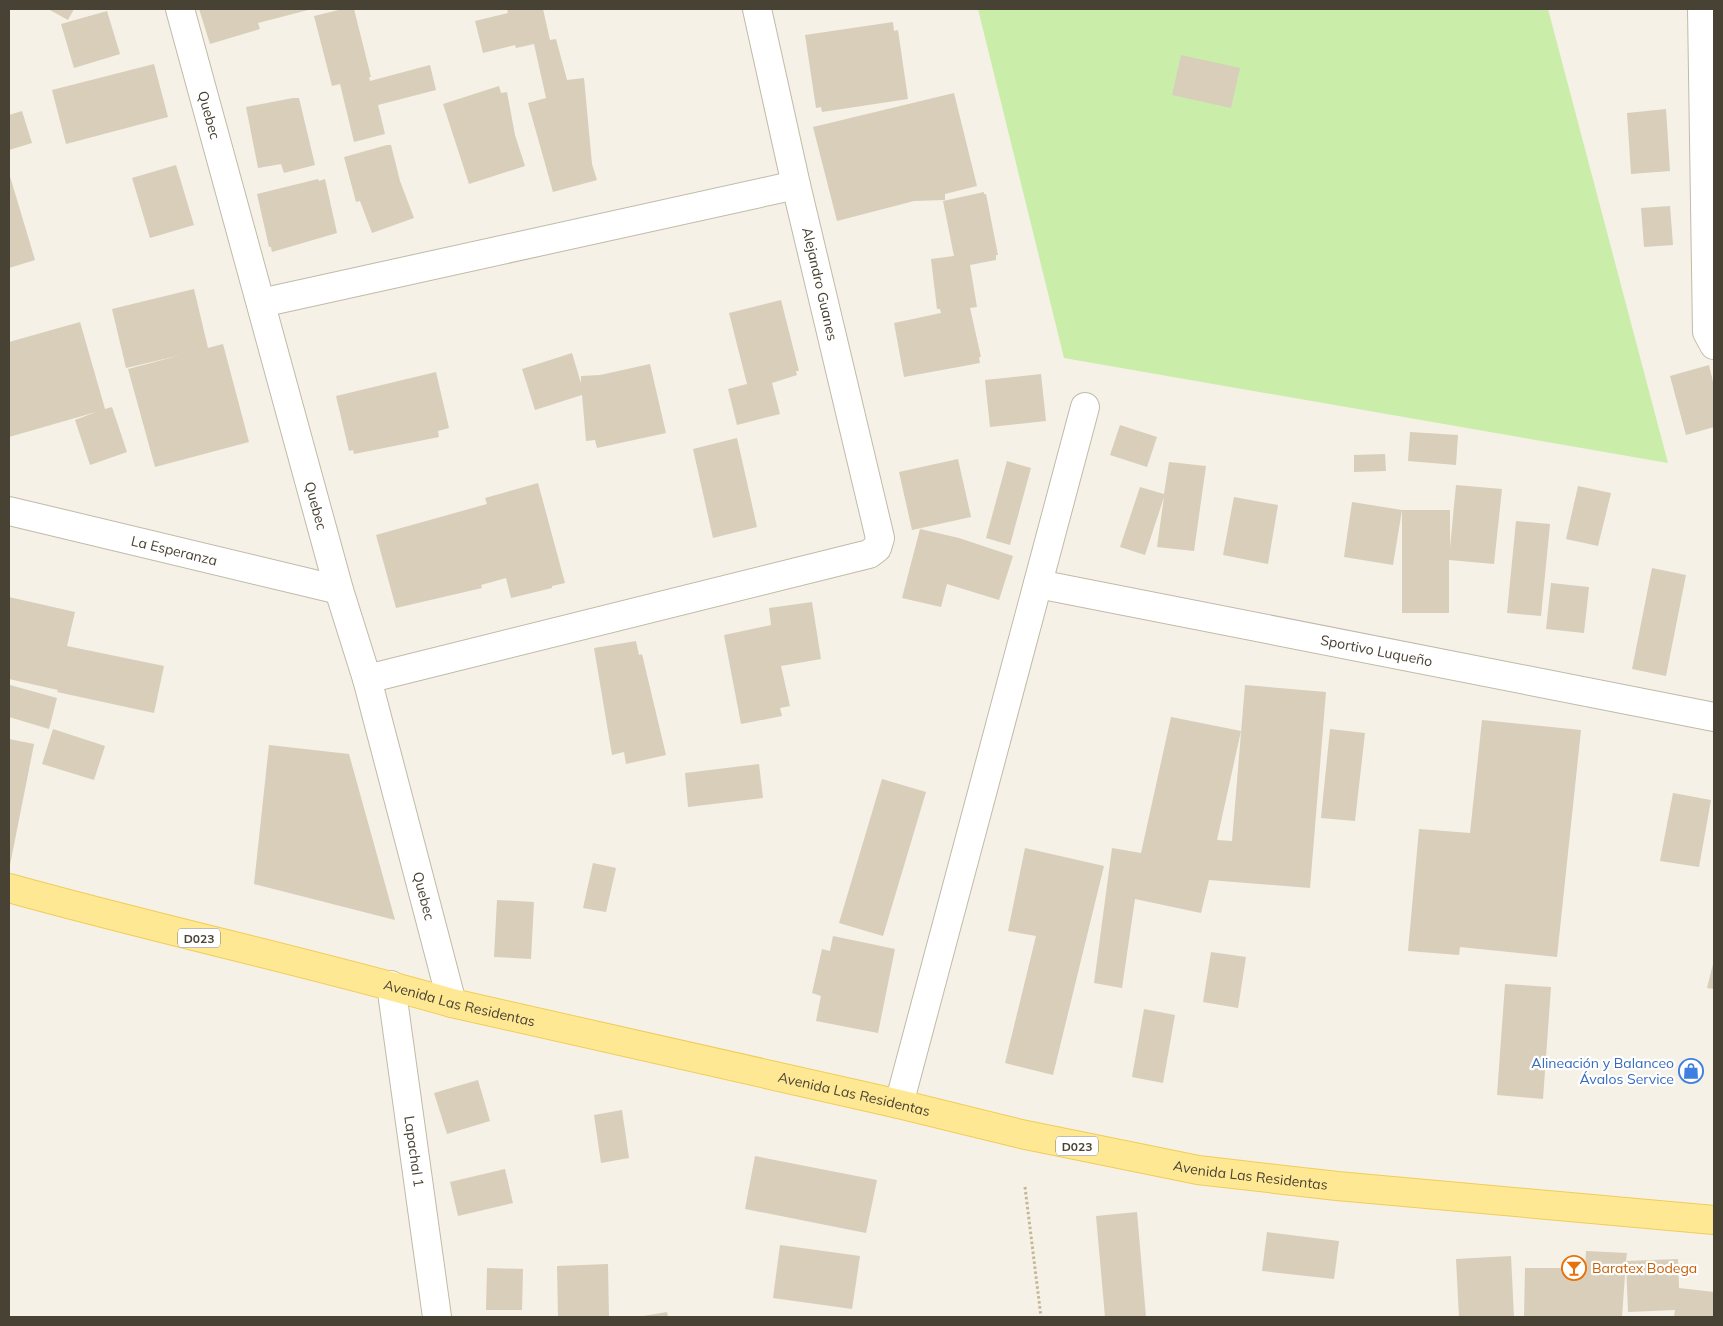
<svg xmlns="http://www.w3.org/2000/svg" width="1723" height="1326" font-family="Mulish,sans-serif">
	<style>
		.green { fill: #caedaa }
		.building { fill: #d8ceba }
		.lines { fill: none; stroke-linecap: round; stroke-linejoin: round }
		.minor-casing { stroke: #c1baa7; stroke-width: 30 }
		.primary-casing { stroke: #f0cd58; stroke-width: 30 }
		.path { stroke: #c4b797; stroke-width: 3; stroke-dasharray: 2.5 2.5; stroke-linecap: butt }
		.minor { stroke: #fff; stroke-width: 28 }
		.primary { stroke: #ffe894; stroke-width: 28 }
		.labels { text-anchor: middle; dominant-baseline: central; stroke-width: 4.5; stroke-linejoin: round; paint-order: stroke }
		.shield { fill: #fff; stroke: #7f7b71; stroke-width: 1 }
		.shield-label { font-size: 12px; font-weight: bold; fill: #484234 }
		.street-label { font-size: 14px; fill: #484234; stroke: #fff }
		.shop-label { font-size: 14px; fill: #366cbe; stroke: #fff; text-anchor: end }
		.food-label { font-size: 14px; fill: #c56008; stroke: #fff; text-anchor: start }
	</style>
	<rect width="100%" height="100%" fill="#f5f1e6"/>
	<!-- green -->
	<polygon class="green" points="978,9 1548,9 1668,463 1064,358"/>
	<!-- building -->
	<g class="building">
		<polygon points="48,9 74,9 68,20"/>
		<polygon points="199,9 312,9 258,23 260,29 210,44"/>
		<polygon points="343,9 354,9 371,77 369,77 370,81 430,65 436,90 378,105 385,134 354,142 340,84 332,86 314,16"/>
		<polygon points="507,9 543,9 550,40 556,39 567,80 584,78 592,164 597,180 553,192 528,103 546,98 534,44 516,48 515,45 483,53 475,21 508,13"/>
		<polygon points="107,11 120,54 74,68 61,24"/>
		<polygon points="893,22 894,31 898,30 908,99 822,112 821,107 816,108 805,35"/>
		<polygon points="1181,55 1240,68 1231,108 1172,95"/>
		<polygon points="154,64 168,117 66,144 52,90"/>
		<polygon points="499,86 501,93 507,92 515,135 525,166 469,184 443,104"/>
		<polygon points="954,93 977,186 945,194 945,200 914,201 837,221 813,127"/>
		<polygon points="293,98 299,98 315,165 284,173 281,164 258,168 246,107"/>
		<polygon points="1666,109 1670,171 1631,174 1627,113"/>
		<polygon points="22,111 32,143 9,150 9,115"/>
		<polygon points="387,145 391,145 400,181 414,218 372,233 360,201 356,202 344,157"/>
		<polygon points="176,165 194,225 150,238 132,178"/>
		<polygon points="9,173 35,260 9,268"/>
		<polygon points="318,179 319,181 325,179 337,233 272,252 271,247 269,247 257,194"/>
		<polygon points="984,192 984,194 986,194 998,255 996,255 996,260 970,265 977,307 970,308 981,357 979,357 980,363 904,377 894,323 941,313 940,309 937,309 931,259 954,256 943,201"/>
		<polygon points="1670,206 1673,245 1644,247 1641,208"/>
		<polygon points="194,289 208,348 223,344 249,442 155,467 128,369 181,355 126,368 112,309"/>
		<polygon points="781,300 799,371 796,371 797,375 772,383 780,414 737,425 728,389 747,384 729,313"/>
		<polygon points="80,322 105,409 112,407 127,452 90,465 75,420 96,412 9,437 9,342"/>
		<polygon points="572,353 581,383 581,376 600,375 650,364 666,433 597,448 595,440 586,441 582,395 535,410 522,369"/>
		<polygon points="1709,365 1714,386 1714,427 1686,435 1670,376"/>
		<polygon points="436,372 449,428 438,431 439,437 354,454 353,450 349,451 336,396"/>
		<polygon points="1041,374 1046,421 990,427 985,380"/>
		<polygon points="1120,425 1157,437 1147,467 1110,455"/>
		<polygon points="1410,432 1458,435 1456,465 1408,461"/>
		<polygon points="737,438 757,527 713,538 693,449"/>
		<polygon points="1385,454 1386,471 1354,472 1354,455"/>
		<polygon points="958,459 971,517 912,530 899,472"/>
		<polygon points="1007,461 1031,468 1010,545 986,538"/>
		<polygon points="1169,462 1206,466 1194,551 1157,547 1164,497 1145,555 1120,547 1140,487 1164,494"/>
		<polygon points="538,483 565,583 552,586 552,588 511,598 506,578 481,585 482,588 396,608 376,535 487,504 485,498"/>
		<polygon points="1456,485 1502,489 1494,564 1449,560 1449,613 1402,613 1402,510 1393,565 1344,557 1352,502 1402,510 1450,510 1450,548"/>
		<polygon points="1578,486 1611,493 1598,546 1566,539"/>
		<polygon points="1234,497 1278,505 1268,564 1223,555"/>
		<polygon points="1516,521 1550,524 1541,616 1507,613"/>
		<polygon points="920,529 959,538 1013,556 999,600 947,584 941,607 902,598"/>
		<polygon points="1652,568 1686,575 1666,676 1632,669"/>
		<polygon points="1551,583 1589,587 1584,633 1546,629"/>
		<polygon points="9,597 75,612 67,646 164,666 154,713 57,692 58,690 9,679"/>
		<polygon points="812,602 821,659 781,666 790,706 780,708 782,716 741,724 724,635 771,625 769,608"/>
		<polygon points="636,641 639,655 642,654 666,755 626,764 624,752 612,755 594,648"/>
		<polygon points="10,685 57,698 49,729 9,717 9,691"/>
		<polygon points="1245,685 1326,692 1310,888 1209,880 1201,913 1135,899 1122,988 1094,983 1112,848 1141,853 1171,717 1241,731 1217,840 1232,841"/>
		<polygon points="1482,720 1581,730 1557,957 1460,947 1459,955 1408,951 1419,829 1470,833"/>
		<polygon points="53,729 105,746 94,780 42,764"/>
		<polygon points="1330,729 1365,733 1355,821 1321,818"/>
		<polygon points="9,739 34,744 10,865 9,865"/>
		<polygon points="269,745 349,754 395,920 254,884"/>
		<polygon points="759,764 763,798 688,807 685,773"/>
		<polygon points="882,779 926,792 883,936 839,923"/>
		<polygon points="1673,793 1711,800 1699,867 1660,861"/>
		<polygon points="1025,848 1104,866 1053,1075 1005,1063 1036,936 1008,931"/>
		<polygon points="593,863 616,868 606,912 583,908"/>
		<polygon points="497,900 534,902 531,959 494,957"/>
		<polygon points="833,936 895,949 878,1033 816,1021 821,996 812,993 822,949 830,951"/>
		<polygon points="1211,952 1246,957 1238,1008 1203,1002"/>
		<polygon points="1714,960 1714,989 1707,988"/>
		<polygon points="1505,984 1551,987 1543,1099 1497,1095"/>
		<polygon points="1144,1009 1175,1015 1163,1083 1132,1077"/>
		<polygon points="478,1080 490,1121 447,1134 434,1093"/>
		<polygon points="622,1110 629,1158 601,1163 594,1115"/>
		<polygon points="755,1156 877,1180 866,1233 745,1209"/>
		<polygon points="505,1169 513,1203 458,1216 450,1182"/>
		<polygon points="1137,1212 1146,1317 1105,1317 1096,1216"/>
		<polygon points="1267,1232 1339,1241 1334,1279 1262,1271"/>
		<polygon points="780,1245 860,1256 852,1309 773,1298"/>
		<polygon points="1586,1251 1627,1253 1626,1261 1678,1259 1679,1288 1714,1292 1714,1317 1674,1317 1675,1310 1628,1312 1626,1261 1622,1317 1524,1317 1525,1268 1585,1268"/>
		<polygon points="1511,1256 1514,1317 1459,1317 1456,1259"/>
		<polygon points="608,1264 609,1317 558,1317 557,1266"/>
		<polygon points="487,1268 523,1269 522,1310 486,1310"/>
		<polygon points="667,1312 668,1317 643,1317 643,1316"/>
	</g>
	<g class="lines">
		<defs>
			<g id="minor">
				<path id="s1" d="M180 9 339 590 367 679 452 1003"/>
				<polyline points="1702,9 1707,332 1714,345"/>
				<polyline points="261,303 796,185"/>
				<path id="s2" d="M9 511 339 590"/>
				<path id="s3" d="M1038 584 1714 717"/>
				<polyline points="367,679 869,554 877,548 880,538 796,185 757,9"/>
				<path id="s4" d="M391 985 437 1317"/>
				<polyline points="899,1104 1085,407"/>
			</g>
			<g id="primary">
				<path id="s5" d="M9 888C156 929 305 961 452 1003L899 1104 1021 1134 1198 1170 1337 1186 1714 1220"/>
			</g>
		</defs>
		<!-- minor casing -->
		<use href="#minor" class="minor-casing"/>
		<!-- primary casing -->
		<use href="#primary" class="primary-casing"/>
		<!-- path -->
		<polyline class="path" points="1025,1187 1041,1317"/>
		<!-- minor -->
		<use href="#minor" class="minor"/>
		<!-- primary -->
		<use href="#primary" class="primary"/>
	</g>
	<!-- icons -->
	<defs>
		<symbol id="shop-ring" viewBox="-11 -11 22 22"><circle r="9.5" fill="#fff" stroke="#3f7fe0" stroke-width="1.5"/><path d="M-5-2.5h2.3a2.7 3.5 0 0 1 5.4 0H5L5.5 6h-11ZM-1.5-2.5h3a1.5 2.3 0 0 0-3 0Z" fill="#3f7fe0"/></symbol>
		<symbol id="bar-ring" viewBox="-11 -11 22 22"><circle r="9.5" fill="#fff" stroke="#e8710a" stroke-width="1.5"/><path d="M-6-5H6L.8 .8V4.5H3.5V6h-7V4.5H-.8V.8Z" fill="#e8710a"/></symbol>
	</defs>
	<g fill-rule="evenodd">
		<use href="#shop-ring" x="1677" y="1057" width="28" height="28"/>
		<use href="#bar-ring" x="1560" y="1254" width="28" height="28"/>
	</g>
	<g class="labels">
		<!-- shield labels -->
		<g class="shield">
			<rect x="178" y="928.5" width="42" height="19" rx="4"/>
			<rect x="1056" y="1136.5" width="42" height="19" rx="4"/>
		</g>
		<g class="shield-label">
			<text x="199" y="938">D023</text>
			<text x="1077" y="1146">D023</text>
		</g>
		<!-- street labels -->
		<g class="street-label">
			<text stroke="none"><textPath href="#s1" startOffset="110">Quebec</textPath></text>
			<text transform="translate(820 284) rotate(77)">Alejandro Guanes</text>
			<text stroke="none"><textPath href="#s1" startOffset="515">Quebec</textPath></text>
			<text stroke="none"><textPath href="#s2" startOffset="170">La Esperanza</textPath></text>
			<text stroke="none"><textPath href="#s3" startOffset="345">Sportivo Luqueño</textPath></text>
			<text stroke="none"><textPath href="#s1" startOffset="920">Quebec</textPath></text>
			<text stroke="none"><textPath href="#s5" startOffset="465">Avenida Las Residentas</textPath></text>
			<text stroke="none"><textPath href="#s5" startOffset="870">Avenida Las Residentas</textPath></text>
			<text stroke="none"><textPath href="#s4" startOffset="168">Lapachal 1</textPath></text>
			<text stroke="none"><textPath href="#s5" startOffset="1275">Avenida Las Residentas</textPath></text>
		</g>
		<!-- shop labels -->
		<g class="shop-label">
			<text x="1674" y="1063">Alineación y Balanceo<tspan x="1674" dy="16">Ávalos Service</tspan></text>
		</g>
		<!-- food labels -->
		<g class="food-label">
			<text x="1592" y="1268">Baratex Bodega</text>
		</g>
	</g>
	<!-- border -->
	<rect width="1723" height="1326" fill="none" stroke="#484234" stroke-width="20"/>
</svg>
